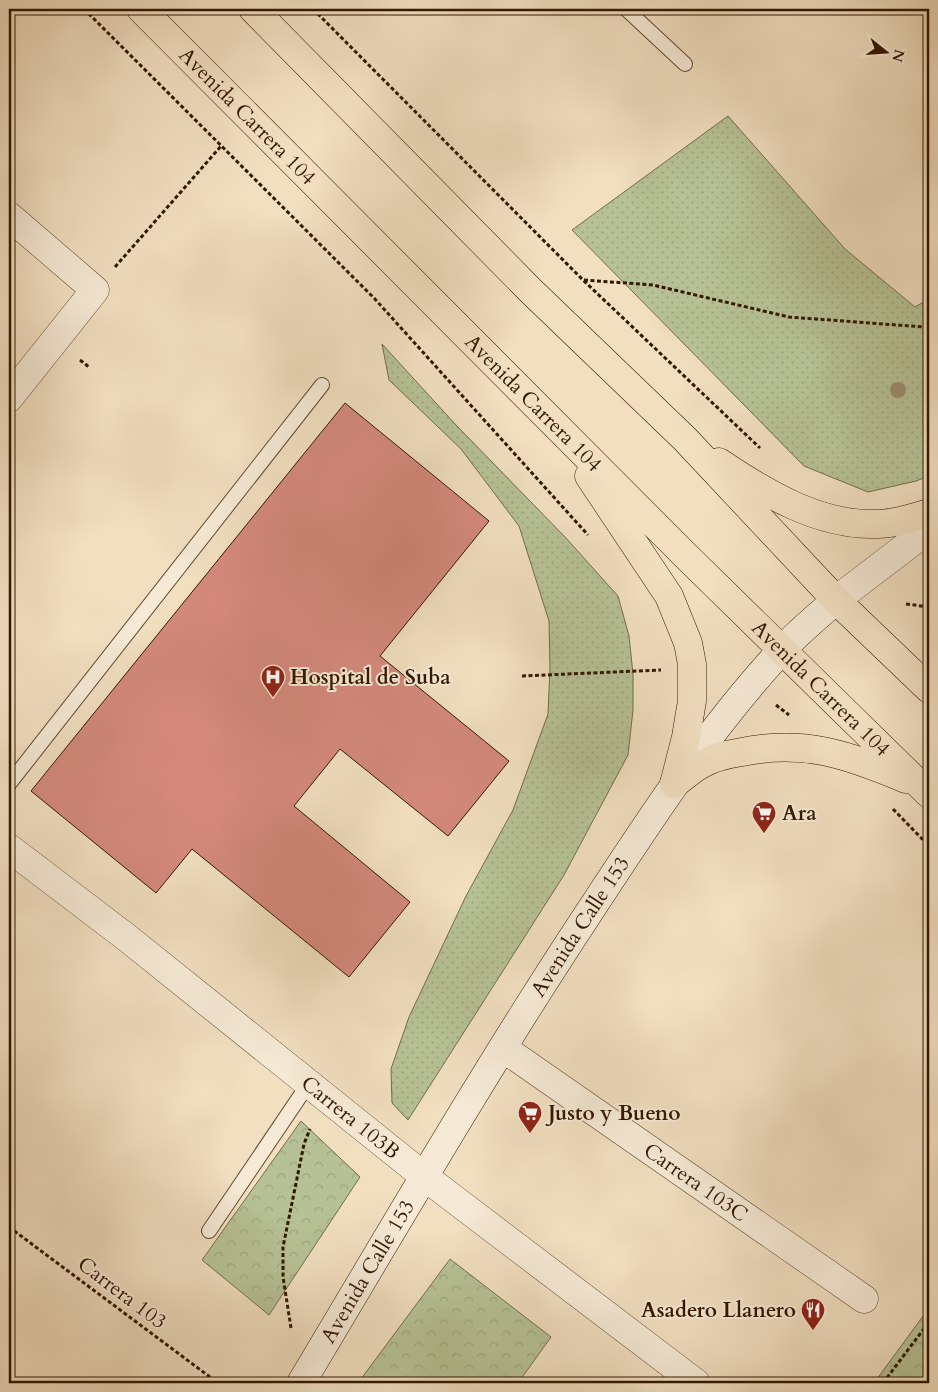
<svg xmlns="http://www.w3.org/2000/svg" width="938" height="1392" font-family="Cardo,serif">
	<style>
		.grass { fill: url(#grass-dots); stroke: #746c4a }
		.forest { fill: url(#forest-crowns); stroke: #746c4a }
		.building { fill: #d4897c; stroke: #331700 }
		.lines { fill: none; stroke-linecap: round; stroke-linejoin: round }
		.service-casing { stroke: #624930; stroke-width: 16 }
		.minor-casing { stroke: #624930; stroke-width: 29 }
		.tertiary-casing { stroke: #624930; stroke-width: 29 }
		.secondary-casing { stroke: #331700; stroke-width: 29 }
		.primary-casing { stroke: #331700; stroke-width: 29 }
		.path { stroke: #331700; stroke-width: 3; stroke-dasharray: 4 2.5; stroke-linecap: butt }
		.service { stroke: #f6ead6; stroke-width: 14 }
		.minor { stroke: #f6ead6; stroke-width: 28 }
		.tertiary { stroke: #f6ead6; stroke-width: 28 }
		.secondary { stroke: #f6ead6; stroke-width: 28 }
		.primary { stroke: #f1dfc0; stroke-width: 28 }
		.tree { fill: #9e8d6f }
		.labels { text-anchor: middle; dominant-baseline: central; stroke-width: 4; stroke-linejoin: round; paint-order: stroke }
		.street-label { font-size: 21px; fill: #331700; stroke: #f6ead6 }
		.poi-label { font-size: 21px; font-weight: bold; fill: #331700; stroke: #f6ead6; text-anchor: start }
	</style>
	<defs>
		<pattern id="grass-dots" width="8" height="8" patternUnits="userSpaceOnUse" patternTransform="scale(1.25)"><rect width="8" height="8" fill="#b6c295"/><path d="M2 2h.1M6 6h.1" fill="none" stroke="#9da67f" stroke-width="1.8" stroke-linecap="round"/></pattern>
		<pattern id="forest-crowns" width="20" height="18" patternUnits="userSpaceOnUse" patternTransform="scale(1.25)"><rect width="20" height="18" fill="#b6c295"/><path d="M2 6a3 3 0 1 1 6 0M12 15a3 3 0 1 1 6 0" fill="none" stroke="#9da67f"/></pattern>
	</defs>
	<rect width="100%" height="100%" fill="#f1dfc0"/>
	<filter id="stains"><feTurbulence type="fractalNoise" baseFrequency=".004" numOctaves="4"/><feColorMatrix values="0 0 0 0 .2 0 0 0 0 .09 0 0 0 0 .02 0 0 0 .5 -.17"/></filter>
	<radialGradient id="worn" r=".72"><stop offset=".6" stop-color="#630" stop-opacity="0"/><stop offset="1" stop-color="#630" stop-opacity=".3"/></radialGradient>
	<!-- grass -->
	<g class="grass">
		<polygon points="728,116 845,249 915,307 929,299 929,476 916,481 868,492 804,466 572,230"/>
		<polygon points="382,344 456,425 565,537 618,596 629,636 633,674 633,710 628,755 564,875 408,1120 392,1103 391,1069 409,1017 466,896 513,810 548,714 550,667 549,621 519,526 461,449 389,380"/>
	</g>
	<!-- forest -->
	<g class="forest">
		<polygon points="301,1121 360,1177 269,1315 202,1260"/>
		<polygon points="450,1259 551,1337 518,1383 358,1383"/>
		<polygon points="929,1308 929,1383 874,1383"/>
	</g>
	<!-- building -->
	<polygon class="building" points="345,403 489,521 380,656 509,761 448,836 340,749 294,806 410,902 349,977 192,849 156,893 31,791"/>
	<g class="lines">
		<defs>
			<g id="service">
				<polyline points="626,9 685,64"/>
				<polyline points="9,784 322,385"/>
				<polyline points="209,1231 309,1083"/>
			</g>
			<g id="minor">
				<polyline points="9,216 95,290 9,398"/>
				<path id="s1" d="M503 1048 864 1299"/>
				<polyline points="425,1177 696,1383"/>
			</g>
			<g id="tertiary">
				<polyline points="836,600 929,529"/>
				<path id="s2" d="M9 848 126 937 425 1177"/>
			</g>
			<g id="secondary">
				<path id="s3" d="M301 1383C395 1226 487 1067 588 914 647 824 706 732 780 652 797 633 817 617 836 600"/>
			</g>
			<g id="primary">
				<path id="s4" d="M141 9 685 555 929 794"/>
				<polyline points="253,9 530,290 685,439 836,600 929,689"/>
				<path d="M719 462C765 493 819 526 877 524 894 524 913 518 929 513"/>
				<polyline points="589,476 669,596 688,643 692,664 692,701 686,737 674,784"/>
				<path d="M674 784C683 778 692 769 702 764 714 757 729 754 742 752 805 739 848 755 906 779"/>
			</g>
		</defs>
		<!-- service casing -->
		<use href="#service" class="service-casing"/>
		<!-- minor casing -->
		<use href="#minor" class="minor-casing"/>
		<!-- tertiary casing -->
		<use href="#tertiary" class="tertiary-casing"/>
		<!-- secondary casing -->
		<use href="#secondary" class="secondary-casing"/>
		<!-- primary casing -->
		<use href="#primary" class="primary-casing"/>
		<!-- path -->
		<g class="path">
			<polyline points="84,9 374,298 588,535"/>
			<polyline points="313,9 583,280 760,448"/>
			<polyline points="115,267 222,145"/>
			<polyline points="584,280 653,285 789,317 924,327 929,325"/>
			<polyline points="80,360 89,367"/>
			<polyline points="906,604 929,607"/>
			<polyline points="522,676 661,670"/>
			<polyline points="776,705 789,715"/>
			<polyline points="893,809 929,846"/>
			<polyline points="9,1227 218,1383"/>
			<polyline points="291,1328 283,1277 283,1247 304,1144 310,1129"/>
			<polyline points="883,1383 929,1322"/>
		</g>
		<!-- service -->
		<use href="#service" class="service"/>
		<!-- minor -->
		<use href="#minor" class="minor"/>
		<!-- tertiary -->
		<use href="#tertiary" class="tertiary"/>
		<!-- secondary -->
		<use href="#secondary" class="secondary"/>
		<!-- primary -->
		<use href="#primary" class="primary"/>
	</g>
	<!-- trees -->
	<circle class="tree" cx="898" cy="390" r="8"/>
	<!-- icons -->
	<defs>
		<symbol id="hospital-pin" viewBox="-11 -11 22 30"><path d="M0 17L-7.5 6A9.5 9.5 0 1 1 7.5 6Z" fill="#8f2418" stroke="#f6ead6"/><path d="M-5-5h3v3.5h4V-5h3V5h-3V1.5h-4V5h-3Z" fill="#fff"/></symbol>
		<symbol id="supermarket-pin" viewBox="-11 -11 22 30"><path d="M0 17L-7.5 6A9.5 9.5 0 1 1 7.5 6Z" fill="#8f2418" stroke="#f6ead6"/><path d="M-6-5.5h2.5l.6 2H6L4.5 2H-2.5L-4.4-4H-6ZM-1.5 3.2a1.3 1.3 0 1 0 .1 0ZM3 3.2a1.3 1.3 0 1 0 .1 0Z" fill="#fff"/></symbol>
		<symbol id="restaurant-pin" viewBox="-11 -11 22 30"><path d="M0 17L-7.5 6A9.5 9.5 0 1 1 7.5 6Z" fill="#8f2418" stroke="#f6ead6"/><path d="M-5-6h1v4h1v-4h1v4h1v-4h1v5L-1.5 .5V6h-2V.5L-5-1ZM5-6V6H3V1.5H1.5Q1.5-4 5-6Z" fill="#fff"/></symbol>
	</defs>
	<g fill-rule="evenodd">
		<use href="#hospital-pin" x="259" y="663" width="28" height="38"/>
		<use href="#supermarket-pin" x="750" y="799" width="28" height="38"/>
		<use href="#supermarket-pin" x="516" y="1099" width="28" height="38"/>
		<use href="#restaurant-pin" x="799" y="1296" width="28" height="38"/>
	</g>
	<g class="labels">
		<!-- street labels -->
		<g class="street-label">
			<text stroke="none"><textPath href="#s4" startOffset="151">Avenida Carrera 104</textPath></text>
			<text stroke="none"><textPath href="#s4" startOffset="556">Avenida Carrera 104</textPath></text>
			<text stroke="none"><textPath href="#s4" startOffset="961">Avenida Carrera 104</textPath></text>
			<text stroke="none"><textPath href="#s3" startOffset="535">Avenida Calle 153</textPath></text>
			<text stroke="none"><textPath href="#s2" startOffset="435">Carrera 103B</textPath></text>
			<text stroke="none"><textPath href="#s1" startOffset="235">Carrera 103C</textPath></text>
			<text stroke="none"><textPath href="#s3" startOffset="130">Avenida Calle 153</textPath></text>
			<text transform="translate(122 1293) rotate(37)">Carrera 103</text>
		</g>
		<!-- poi labels -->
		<g class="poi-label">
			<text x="290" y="677">Hospital de Suba</text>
			<text x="782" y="813">Ara</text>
			<text x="548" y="1113">Justo y Bueno</text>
			<text x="796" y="1310" text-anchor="end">Asadero Llanero</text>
		</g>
	</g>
	<!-- margin -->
	<rect width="938" height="1392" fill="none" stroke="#f1dfc0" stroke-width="30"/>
	<rect x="10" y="10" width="918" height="1372" fill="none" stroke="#331700" stroke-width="2.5"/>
	<rect x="15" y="15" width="908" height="1362" fill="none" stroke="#331700"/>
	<!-- north arrow -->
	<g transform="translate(886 52) rotate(107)" stroke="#f6ead6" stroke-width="4" paint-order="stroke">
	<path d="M0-4L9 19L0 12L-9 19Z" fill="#331700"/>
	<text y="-8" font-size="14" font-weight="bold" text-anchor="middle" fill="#331700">N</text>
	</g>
	<rect width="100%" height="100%" filter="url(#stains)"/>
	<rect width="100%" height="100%" fill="url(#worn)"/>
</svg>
